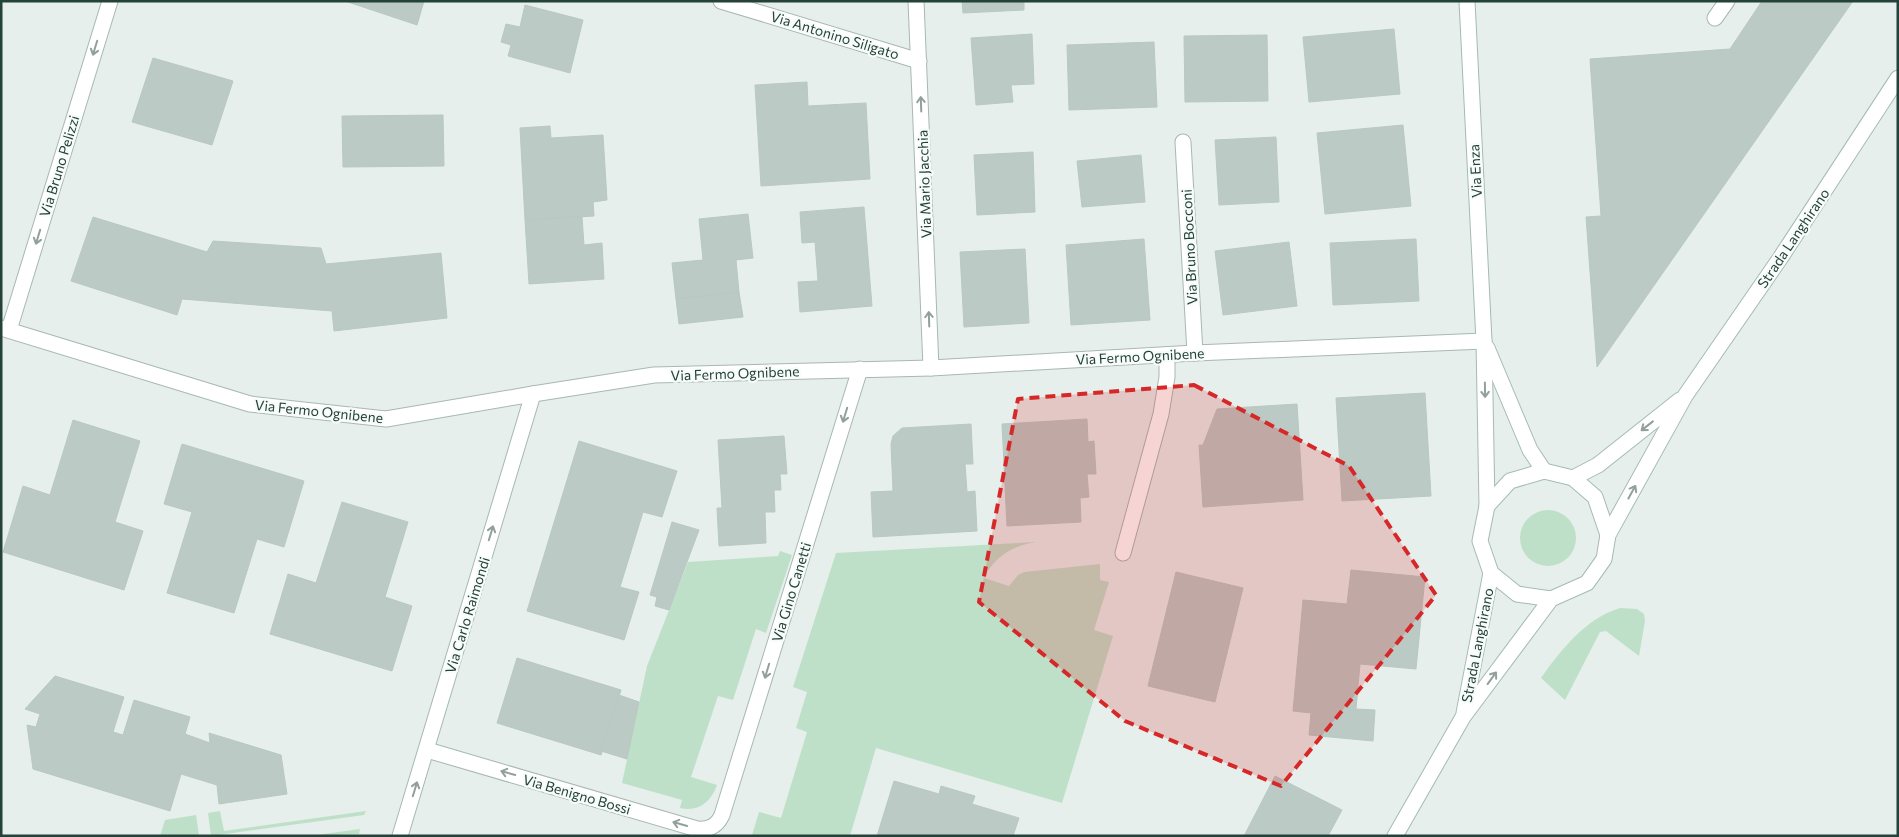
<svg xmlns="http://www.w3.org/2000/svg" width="1899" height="837" font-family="Commissioner,sans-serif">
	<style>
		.green { fill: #bfe0c8 }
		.building { fill: #bbcac4; stroke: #b8c9c2 }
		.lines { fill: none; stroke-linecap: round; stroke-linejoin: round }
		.street-casing { stroke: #a8b8b2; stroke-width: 17 }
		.secondary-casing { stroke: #a4bbb3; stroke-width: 17 }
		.street { stroke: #fff; stroke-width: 15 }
		.secondary { stroke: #fff; stroke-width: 15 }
		.oneway { stroke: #92a09c }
		.marked { fill: #d62828; fill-opacity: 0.2; stroke: #d62828; stroke-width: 4; stroke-dasharray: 10 6; stroke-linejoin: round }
		.labels { text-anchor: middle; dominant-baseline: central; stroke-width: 4.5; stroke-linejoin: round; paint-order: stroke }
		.street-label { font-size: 14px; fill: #24423a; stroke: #f7fbf9 }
	</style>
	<rect width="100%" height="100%" fill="#e6efeb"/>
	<!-- green -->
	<g class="green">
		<circle cx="1548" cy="538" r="28"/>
		<path d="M1036 542C1012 546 995 556 984 578L1009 586 1018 575 1024 572 1100 564V580L1109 582 1094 630 1113 636 1062 803 876 748 850 836 752 835 759 812 781 818 807 732 796 728 807 692 793 687 836 553Z"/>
		<path d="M780 551 792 555 766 633 756 629 733 700 718 696 691 777 717 785C711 802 699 812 680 808L682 800 622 783 647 666 688 562 778 556Z"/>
		<path d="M1620 608 1637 609 1644 614 1645 621 1639 656 1606 631 1600 632 1565 700 1541 678C1561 650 1586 618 1620 608Z"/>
		<polygon points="220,811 224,831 366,811 364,815 211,836 208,813"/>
		<polygon points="196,815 199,836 160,836 165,820"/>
		<polygon points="360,829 359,834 309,836"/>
	</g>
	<!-- building -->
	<g class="building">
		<polygon points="345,1 424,1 417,25"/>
		<polygon points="962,1 1024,1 1024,10 963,13"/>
		<polygon points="1762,1 1853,1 1597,367 1586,217 1601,216 1590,59 1730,49"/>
		<polygon points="525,5 583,20 570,73 508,56 511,45 501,42 506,24 520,27"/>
		<polygon points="1394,29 1400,94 1309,102 1303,37"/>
		<polygon points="1032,34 1034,84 1011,85 1013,102 976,105 971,38"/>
		<polygon points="1267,35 1268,101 1185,102 1184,36"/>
		<polygon points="1154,42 1157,107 1069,110 1067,45"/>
		<polygon points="153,58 233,81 212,145 132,122"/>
		<polygon points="807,82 808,106 866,103 870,179 761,186 755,85"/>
		<polygon points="443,115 444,166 343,167 342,116"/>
		<polygon points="1403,125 1411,206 1325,214 1317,133"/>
		<polygon points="550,126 551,138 603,135 607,200 593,202 594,216 525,220 520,128"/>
		<polygon points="1276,137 1279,202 1219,205 1215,140"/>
		<polygon points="1033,152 1035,212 977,215 974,155"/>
		<polygon points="1141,155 1145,202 1082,207 1077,161"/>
		<polygon points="864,207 872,306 800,312 798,282 818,281 815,242 802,243 800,212"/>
		<polygon points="748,214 753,258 736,260 739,292 676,299 672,263 703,260 699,219"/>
		<polygon points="93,217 207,252 213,241 321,248 326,264 441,253 447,318 334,331 332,311 182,299 177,315 71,281"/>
		<polygon points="582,217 584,245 602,243 604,279 529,284 525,220"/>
		<polygon points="1144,239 1150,320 1071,325 1066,245"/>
		<polygon points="1416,239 1419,301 1333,305 1330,243"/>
		<polygon points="1289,242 1297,306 1223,315 1215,251"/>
		<polygon points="1025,249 1029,323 964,327 960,252"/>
		<polygon points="739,292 743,317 679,324 676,299"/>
		<polygon points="1425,393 1431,496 1342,501 1336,398"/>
		<polygon points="1297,404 1303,500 1203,507 1199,445 1203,445 1217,409"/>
		<polygon points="1087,419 1088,442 1094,441 1096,474 1087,474 1089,497 1080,498 1081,522 1007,526 1002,424"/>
		<polygon points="73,420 140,441 115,522 143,531 124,590 3,552 23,486 50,495"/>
		<polygon points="971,424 973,464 965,464 967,492 975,491 977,531 873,537 871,492 893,491 891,444 893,436 902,428"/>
		<polygon points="784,436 787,474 780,474 781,490 774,490 775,512 765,512 766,543 719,546 717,508 722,508 718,440"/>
		<polygon points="579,441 677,471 662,517 643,512 620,587 639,592 624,640 527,611"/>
		<polygon points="182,444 304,481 284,547 257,539 234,613 167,593 192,512 164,504"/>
		<polygon points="342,502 408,522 385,597 412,606 392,671 270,634 288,574 316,583"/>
		<polygon points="672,522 699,530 669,610 655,606 657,597 650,595"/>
		<polygon points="1351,570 1425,577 1416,669 1360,664 1356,709 1375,710 1373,741 1309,735 1311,713 1293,711 1303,600 1347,604"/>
		<polygon points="1176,572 1243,588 1215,702 1148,686"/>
		<polygon points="517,658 621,690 601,755 497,723"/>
		<polygon points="55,676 124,697 113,732 123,735 134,700 190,717 185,734 210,743 209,733 281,755 287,794 219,804 217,785 181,774 170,811 33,769 27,725 36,727 40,714 25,709"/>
		<polygon points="619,695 639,702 627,759 601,751"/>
		<polygon points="1275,776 1342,810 1328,836 1244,836"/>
		<polygon points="894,781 939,794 941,786 975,796 972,804 1019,818 1013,836 877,836"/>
	</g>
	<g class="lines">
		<defs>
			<g id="street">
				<polyline points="721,1 919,61"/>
				<polyline points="916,1 931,368"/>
				<polyline points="1715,18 1727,1"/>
				<polyline points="1183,142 1195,353"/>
				<polyline points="1,328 250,404 386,419 533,394 654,375 931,368 1195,353 1484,341"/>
				<polyline points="9,330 110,1"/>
				<polyline points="1123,553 1161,414 1167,377 1167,355"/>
				<path d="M427 750 697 829C709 830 717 826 722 815L860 369"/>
				<polyline points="400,836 533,394"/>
			</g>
			<g id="secondary">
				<polyline points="1467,1 1484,341 1487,506"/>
				<polyline points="1487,348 1530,450 1544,471"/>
				<polyline points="1573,478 1598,465 1680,400"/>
				<polyline points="1551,599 1517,594 1491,573 1480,541 1487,506 1510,481 1544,471 1573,478 1595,497 1608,535"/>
				<polyline points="1464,713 1491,573"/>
				<polyline points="1395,836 1463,717 1551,599 1587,583 1604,559 1608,535 1685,396 1781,257 1898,78"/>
			</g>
		</defs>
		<!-- street casing -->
		<use href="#street" class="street-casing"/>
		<!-- secondary casing -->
		<use href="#secondary" class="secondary-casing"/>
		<!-- street -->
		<use href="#street" class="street"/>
		<!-- secondary -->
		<use href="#secondary" class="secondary"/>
	</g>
	<!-- one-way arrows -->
	<defs><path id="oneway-shaft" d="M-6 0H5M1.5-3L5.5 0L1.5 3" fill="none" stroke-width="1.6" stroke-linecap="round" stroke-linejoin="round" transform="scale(1.25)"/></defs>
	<g class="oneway">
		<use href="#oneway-shaft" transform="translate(95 48) rotate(107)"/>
		<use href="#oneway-shaft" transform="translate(921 104) rotate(-92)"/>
		<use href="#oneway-shaft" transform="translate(38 237) rotate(107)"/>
		<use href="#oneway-shaft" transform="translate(929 319) rotate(-92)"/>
		<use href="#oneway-shaft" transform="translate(1485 390) rotate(89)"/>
		<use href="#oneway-shaft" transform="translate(845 415) rotate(107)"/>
		<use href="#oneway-shaft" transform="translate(1647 426) rotate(142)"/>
		<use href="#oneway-shaft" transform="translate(1632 492) rotate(-61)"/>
		<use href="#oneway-shaft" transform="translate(491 533) rotate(-73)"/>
		<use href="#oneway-shaft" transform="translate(767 671) rotate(107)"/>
		<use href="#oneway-shaft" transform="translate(1492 678) rotate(-54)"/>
		<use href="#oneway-shaft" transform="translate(508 773) rotate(-164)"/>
		<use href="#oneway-shaft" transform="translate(415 789) rotate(-73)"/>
		<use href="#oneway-shaft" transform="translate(680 824) rotate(-164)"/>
	</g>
	<!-- marked area -->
	<path class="marked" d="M1194 385 1349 466 1436 595 1281 786 1125 721 979 602 1018 399Z"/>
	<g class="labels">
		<!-- street labels -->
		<g class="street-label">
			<text transform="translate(835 35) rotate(17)">Via Antonino Siligato</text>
			<text transform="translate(59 166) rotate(-73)">Via Bruno Pelizzi</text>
			<text transform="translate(1475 171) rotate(-93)">Via Enza</text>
			<text transform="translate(924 184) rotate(-92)">Via Mario Jacchia</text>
			<text transform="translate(1793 238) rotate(-56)">Strada Langhirano</text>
			<text transform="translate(1189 247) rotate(-93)">Via Bruno Bocconi</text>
			<text transform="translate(1140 356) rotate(-3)">Via Fermo Ognibene</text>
			<text transform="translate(735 373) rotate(-2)">Via Fermo Ognibene</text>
			<text transform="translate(319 411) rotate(6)">Via Fermo Ognibene</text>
			<text transform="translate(791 592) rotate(-73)">Via Gino Canetti</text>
			<text transform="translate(467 615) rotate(-73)">Via Carlo Raimondi</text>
			<text transform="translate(1477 645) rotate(-79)">Strada Langhirano</text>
			<text transform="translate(577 794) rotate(16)">Via Benigno Bossi</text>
		</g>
	</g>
	<!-- border -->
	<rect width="1899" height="837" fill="none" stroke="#24423a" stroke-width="5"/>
</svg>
